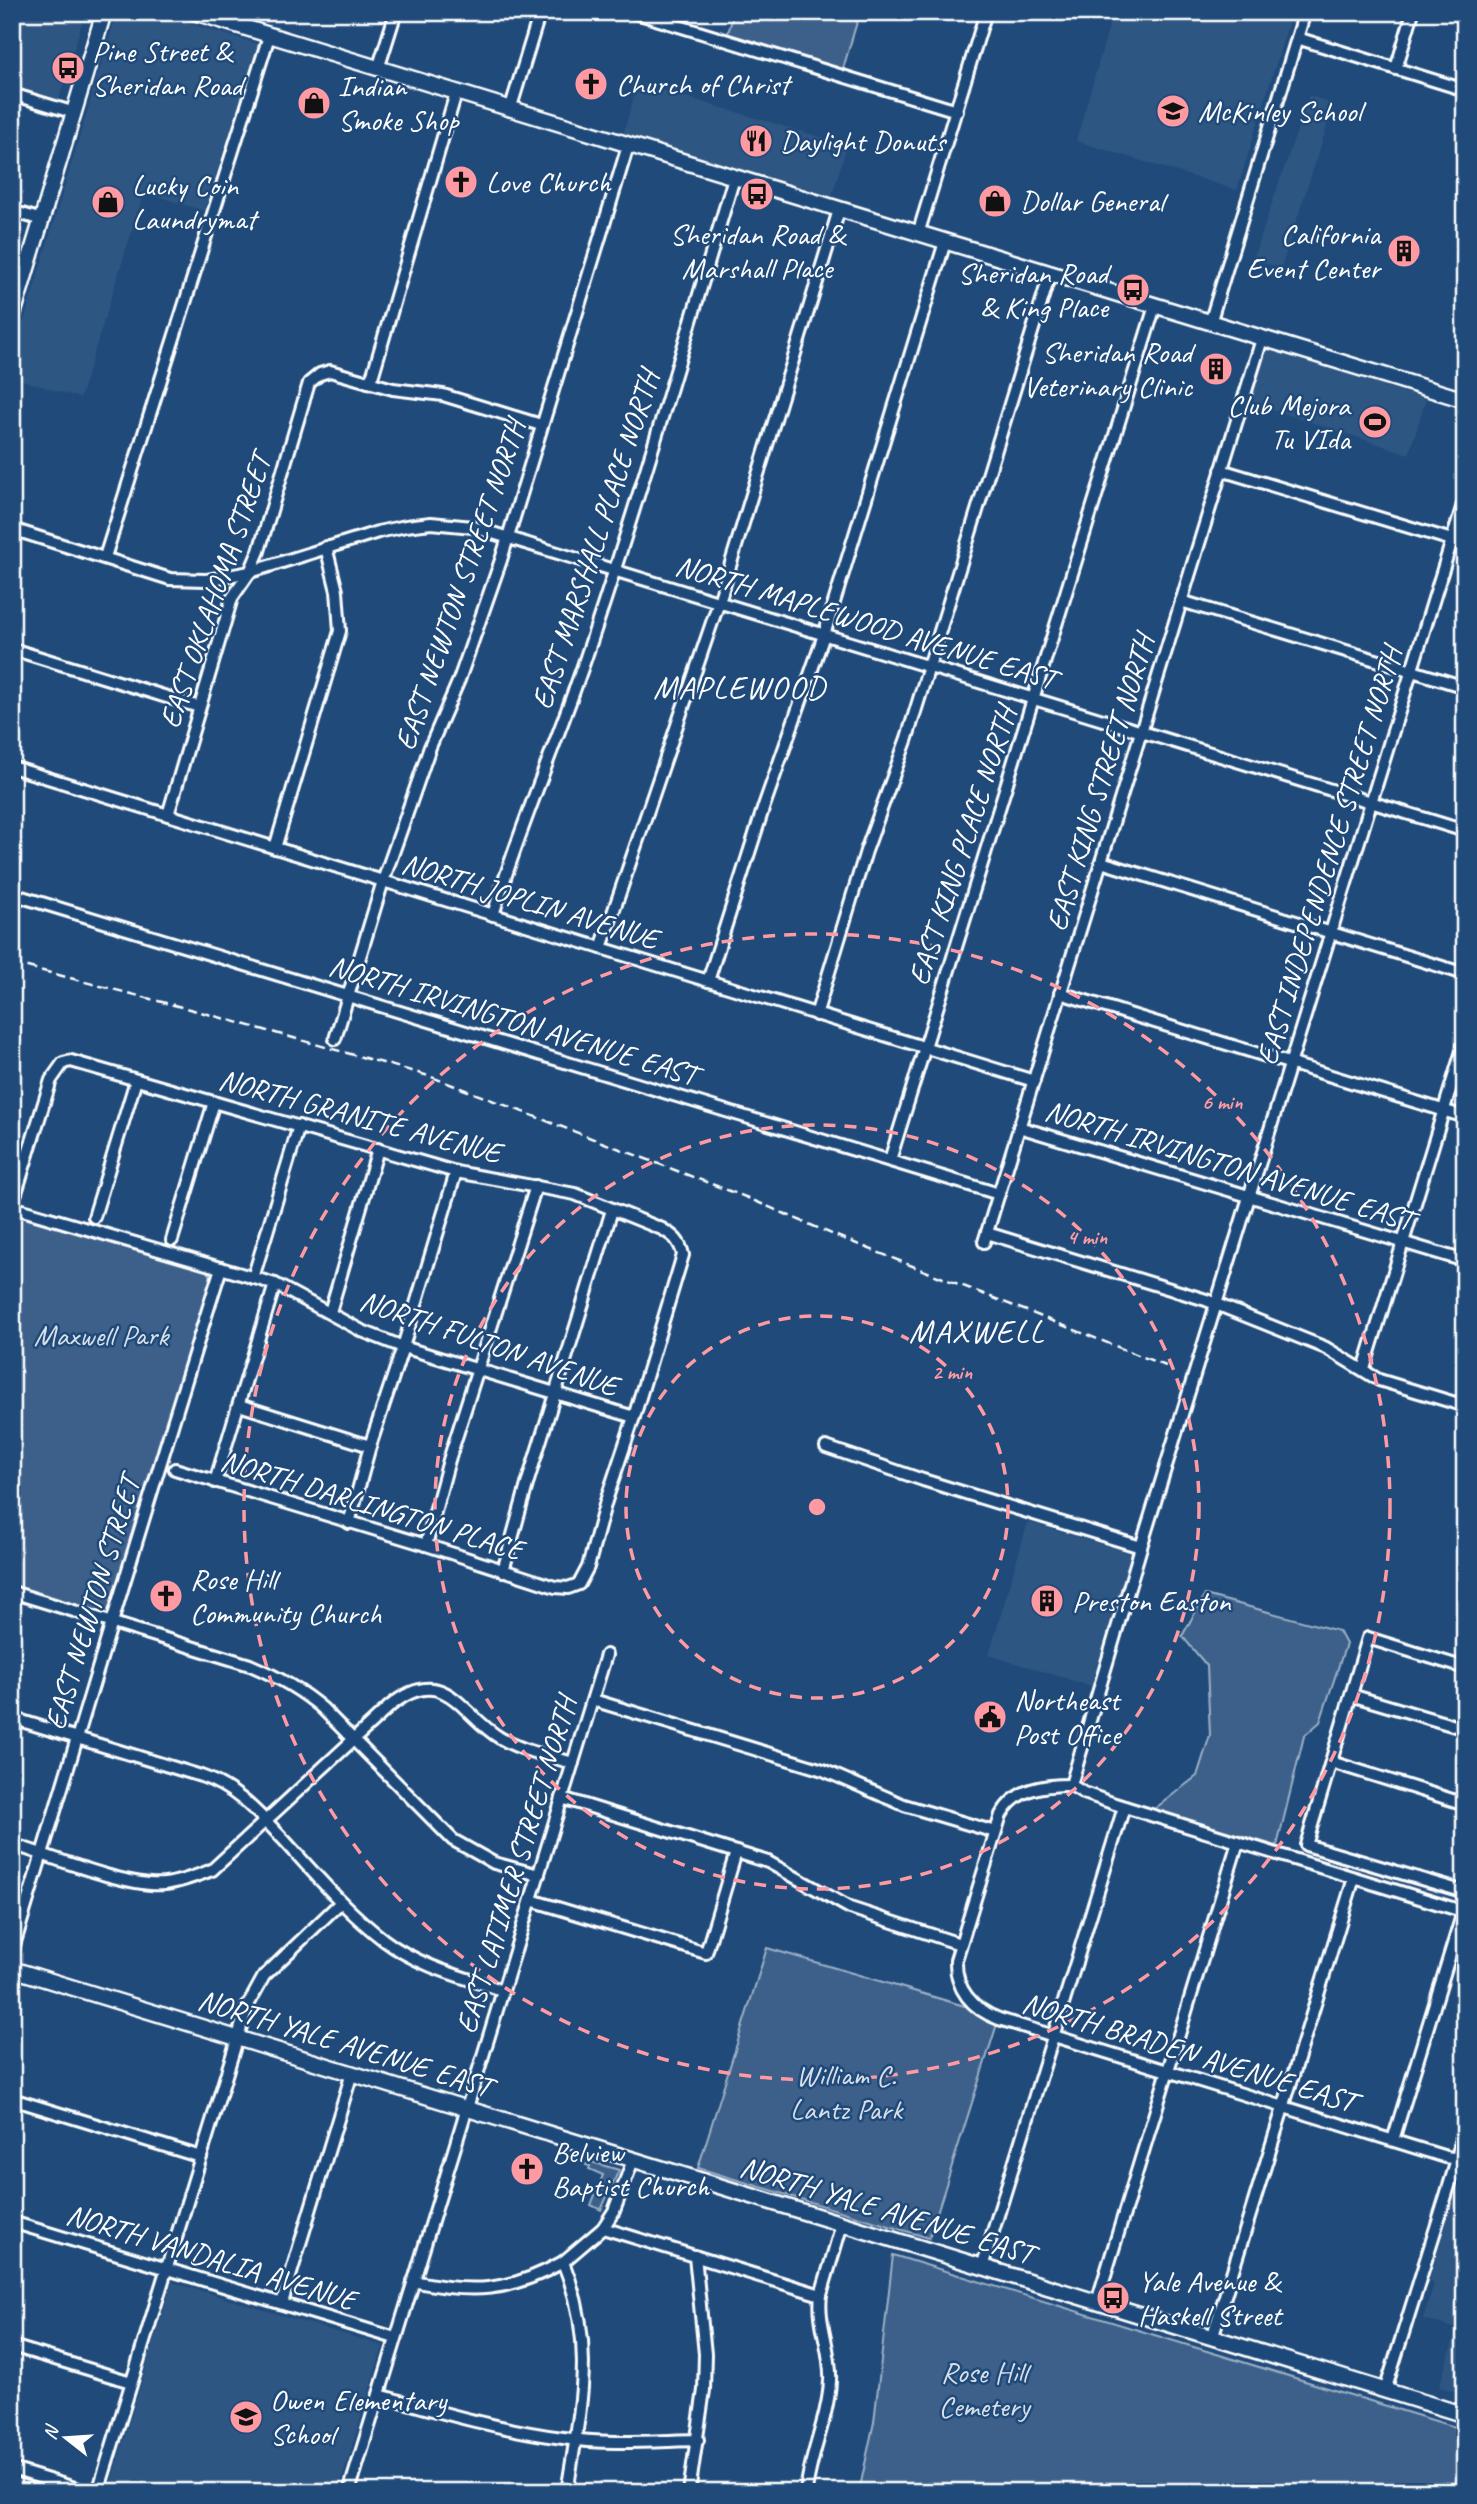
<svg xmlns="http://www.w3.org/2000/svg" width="1477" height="2504" font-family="Caveat,sans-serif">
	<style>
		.built { fill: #2e5683 }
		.green { fill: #3c618b; stroke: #9eb0c5; stroke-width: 2 }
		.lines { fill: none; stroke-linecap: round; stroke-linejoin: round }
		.minor-casing { stroke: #fff; stroke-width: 16 }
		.major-casing { stroke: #fff; stroke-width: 19 }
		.minor { stroke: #1f4a7a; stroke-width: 10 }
		.major { stroke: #1f4a7a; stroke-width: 14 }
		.rail { stroke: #fff; stroke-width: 2.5; stroke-dasharray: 10 5; stroke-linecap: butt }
		.ring { fill: none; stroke: #ff9aa2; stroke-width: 3.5; stroke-dasharray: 12 9 }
		.labels { text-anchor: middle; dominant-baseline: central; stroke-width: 5; stroke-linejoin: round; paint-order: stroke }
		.poi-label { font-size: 30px; fill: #fff; stroke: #1f4a7a; text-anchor: start }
		.street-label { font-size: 30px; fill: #fff; stroke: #1f4a7a }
		.park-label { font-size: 30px; fill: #d8dfe8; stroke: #1f4a7a }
		.neighbourhood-label { font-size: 32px; letter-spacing: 2px; fill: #fff; stroke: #1f4a7a }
		.centre { fill: #ff9aa2; stroke: #1f4a7a; stroke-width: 3.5 }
		.ring-label { font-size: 21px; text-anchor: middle; font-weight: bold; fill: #ff9aa2; stroke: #1f4a7a; stroke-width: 5; stroke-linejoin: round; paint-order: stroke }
	</style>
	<rect width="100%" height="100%" fill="#1f4a7a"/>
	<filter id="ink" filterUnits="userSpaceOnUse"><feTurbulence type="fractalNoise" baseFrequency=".0143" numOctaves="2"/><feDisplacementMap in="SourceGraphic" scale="14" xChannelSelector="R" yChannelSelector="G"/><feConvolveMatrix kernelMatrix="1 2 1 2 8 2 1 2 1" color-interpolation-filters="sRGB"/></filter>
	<g filter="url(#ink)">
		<!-- built -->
		<g class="built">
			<polygon points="12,12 85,12 58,102 12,88"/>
			<polygon points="117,12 150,12 258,44 204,211 144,192 80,398 12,377 12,361"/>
			<polygon points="1113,12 1292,12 1237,190 1076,141"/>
			<polygon points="638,83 847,145 832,196 623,134"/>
			<polygon points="1309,95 1334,105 1281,268 1253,259"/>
			<polygon points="1265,349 1426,399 1409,454 1248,402"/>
			<polygon points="1028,1522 1131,1553 1091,1686 989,1655"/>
			<polygon points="1463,2167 1465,2167 1465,2394 1439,2387 1457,2329 1423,2319 1434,2283 1429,2281"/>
			<polygon points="172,2282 383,2346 338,2492 118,2492 109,2489"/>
		</g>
		<!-- green -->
		<g class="green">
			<polygon points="734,12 860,12 842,72 727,37"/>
			<path d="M12 1214 202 1269C209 1271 211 1274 212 1282L158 1448 112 1610 109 1614H105L12 1586Z"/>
			<polygon points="1205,1595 1339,1631 1346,1644 1320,1722 1304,1736 1277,1846 1153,1810 1197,1776 1210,1735 1207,1666 1182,1636"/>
			<polygon points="767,1948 968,2007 977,2015 997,2024 929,2238 698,2168"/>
			<polygon points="588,2161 619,2170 601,2210 591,2205 603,2175 589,2169 590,2166 586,2165"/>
			<polygon points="893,2255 1465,2430 1465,2492 859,2492 874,2422"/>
		</g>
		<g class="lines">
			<defs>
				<g id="minor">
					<polyline points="633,12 957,111"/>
					<polyline points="1297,38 1465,90"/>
					<polyline points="378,69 396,12"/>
					<polyline points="1396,69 1413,12"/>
					<polyline points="12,94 75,113"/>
					<polyline points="510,110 540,12"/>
					<polyline points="12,211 42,220"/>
					<polyline points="918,234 986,12"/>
					<polyline points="1210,323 1305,12"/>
					<polyline points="368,382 373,374 456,93"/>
					<polyline points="1221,470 1465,544"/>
					<polyline points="12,529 170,579 206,580 250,572 378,532 406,526 431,523 473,527 1465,831"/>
					<polyline points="105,557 269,36"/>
					<polyline points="1181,601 1465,687"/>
					<polyline points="12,649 199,707"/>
					<polyline points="12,767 1034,1081"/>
					<polyline points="168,815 232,598 250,572 259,551 309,383 320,374 330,371 393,389 443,395 541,425"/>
					<polyline points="275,848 340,631 337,591 326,547"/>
					<polyline points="1101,862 1465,974"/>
					<polyline points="12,894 999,1194"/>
					<path d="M493 915C519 828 556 745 585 660 639 501 685 339 734 178"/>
					<polyline points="601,948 719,602 839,210"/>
					<polyline points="708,981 764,806 824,635 945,242"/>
					<polyline points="1060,993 1465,1117"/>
					<polyline points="816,1015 866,851 907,738 1050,274"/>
					<polyline points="335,1039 383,881 406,816 430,747 459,680 501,560 628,146"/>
					<polyline points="1019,1127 1465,1261"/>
					<polyline points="890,1160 1155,306"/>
					<path d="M16 1193 51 1080 63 1063 71 1061 456 1172 575 1194 662 1229C674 1236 680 1241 683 1255L634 1417 606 1501 588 1567 579 1584 568 1588 555 1587 426 1545 175 1469"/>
					<polyline points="12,1207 275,1284 362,1331 403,1347 634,1417"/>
					<polyline points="94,1217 136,1080"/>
					<polyline points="987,1233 1206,1300 1326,1348 1379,1380 1465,1406"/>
					<polyline points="172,1240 214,1102"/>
					<polyline points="984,1242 1262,339"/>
					<polyline points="253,1278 299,1126"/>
					<polyline points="330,1312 378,1149"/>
					<polyline points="1364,1369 1465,1041"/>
					<polyline points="239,1405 370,1446"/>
					<polyline points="826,1447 923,1480 1141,1547"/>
					<polyline points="215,1482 275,1284"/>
					<polyline points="349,1523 370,1446 403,1347 456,1172"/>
					<polyline points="426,1545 449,1460 536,1186"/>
					<polyline points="503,1571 528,1481 612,1210"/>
					<path d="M12 1592 250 1665C276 1676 300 1689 322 1708L453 1840 494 1863 539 1875"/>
					<polyline points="1465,1668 1368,1638 1306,1845 1465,1892"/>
					<polyline points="1351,1695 1465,1729"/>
					<polyline points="593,1700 823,1770 904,1805 995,1832"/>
					<path d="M12 1718 201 1776C237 1788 259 1814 285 1841 316 1875 347 1912 384 1940 418 1966 462 1977 502 1990"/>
					<polyline points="1331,1762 1465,1804"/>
					<polyline points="1071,1785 1141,1547 1465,498"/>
					<path d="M1071 1785C1043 1785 1016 1788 1001 1815L956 1960C955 1989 972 2009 999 2019L1446 2157 1465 2160"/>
					<polyline points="1071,1785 1084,1793 1115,1804 1465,1912"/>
					<polyline points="562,1798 768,1862 850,1908 960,1944"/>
					<path d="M12 1844C49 1856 129 1888 165 1884 181 1882 196 1876 212 1870L390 1706C445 1661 461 1715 500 1738 522 1751 549 1756 573 1763"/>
					<polyline points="531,1900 706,1953 736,1852"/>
					<path d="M12 1952C82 1724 149 1496 221 1268"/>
					<polyline points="12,2099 201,2157"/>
					<polyline points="1393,2140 1463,1912"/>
					<polyline points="12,2222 395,2338"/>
					<polyline points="603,2228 821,2295"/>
					<polyline points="982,2267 1124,1807"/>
					<path d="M413 2281C472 2294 510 2292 563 2262"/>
					<polyline points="1097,2302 1238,1842"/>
					<polyline points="282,2303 352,2073"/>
					<polyline points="1212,2338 1354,1878"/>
					<polyline points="12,2346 131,2382"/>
					<polyline points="1385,2391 1454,2170 1465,2126"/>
					<path d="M379 2395C439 2412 501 2430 563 2438 607 2445 653 2441 698 2440"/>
					<polyline points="12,2469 88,2492"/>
					<polyline points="98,2492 247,2007 264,1976 341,1902"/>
					<polyline points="349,2492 606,1655"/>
					<path d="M567 2492C580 2408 597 2345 563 2262L603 2228 614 2211 633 2160"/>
					<polyline points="689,2492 704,2390 705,2354 695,2256"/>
					<path d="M806 2492C810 2454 828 2419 830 2381 832 2351 817 2324 821 2295L842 2224"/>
				</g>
				<g id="major">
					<polyline points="194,12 1465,400"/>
					<polyline points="12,318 104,12"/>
					<polyline points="12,1969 1465,2415"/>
				</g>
			</defs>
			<!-- minor casing -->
			<use href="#minor" class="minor-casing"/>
			<!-- major casing -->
			<use href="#major" class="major-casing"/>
			<!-- minor -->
			<use href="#minor" class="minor"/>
			<!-- major -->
			<use href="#major" class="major"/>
			<!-- rail -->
			<polyline class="rail" points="12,963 197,1011 429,1076 748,1198 834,1235 1166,1366"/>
		</g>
	</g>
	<!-- distance rings -->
	<g class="ring">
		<circle cx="817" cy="1507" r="191"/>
		<circle cx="817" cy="1507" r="382"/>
		<circle cx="817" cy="1507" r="573"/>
	</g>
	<!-- icons -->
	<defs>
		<symbol id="bus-disc" viewBox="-11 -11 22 22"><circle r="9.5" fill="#ff9aa2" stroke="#1f4a7a"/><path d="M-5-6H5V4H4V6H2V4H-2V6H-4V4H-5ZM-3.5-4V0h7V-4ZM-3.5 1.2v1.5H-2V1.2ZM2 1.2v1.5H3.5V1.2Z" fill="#111"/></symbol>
		<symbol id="church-disc" viewBox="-11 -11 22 22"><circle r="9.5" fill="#ff9aa2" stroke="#1f4a7a"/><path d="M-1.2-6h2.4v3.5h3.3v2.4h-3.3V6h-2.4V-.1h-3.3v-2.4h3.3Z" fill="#111"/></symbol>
		<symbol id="shop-disc" viewBox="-11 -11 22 22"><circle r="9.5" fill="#ff9aa2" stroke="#1f4a7a"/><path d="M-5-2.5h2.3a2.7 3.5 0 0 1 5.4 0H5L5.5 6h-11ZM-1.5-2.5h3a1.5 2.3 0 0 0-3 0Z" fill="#111"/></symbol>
		<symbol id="school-disc" viewBox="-11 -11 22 22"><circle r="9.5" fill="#ff9aa2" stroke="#1f4a7a"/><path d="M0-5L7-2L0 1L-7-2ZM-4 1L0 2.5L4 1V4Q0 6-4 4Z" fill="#111"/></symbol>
		<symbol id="restaurant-disc" viewBox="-11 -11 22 22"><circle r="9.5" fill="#ff9aa2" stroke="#1f4a7a"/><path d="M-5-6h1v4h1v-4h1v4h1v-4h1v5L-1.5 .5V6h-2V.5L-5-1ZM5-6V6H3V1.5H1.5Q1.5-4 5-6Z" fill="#111"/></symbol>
		<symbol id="building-disc" viewBox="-11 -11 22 22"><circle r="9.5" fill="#ff9aa2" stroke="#1f4a7a"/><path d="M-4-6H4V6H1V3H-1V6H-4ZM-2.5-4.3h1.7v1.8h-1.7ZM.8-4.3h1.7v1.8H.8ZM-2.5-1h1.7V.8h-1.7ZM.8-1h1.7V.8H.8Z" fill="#111"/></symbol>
		<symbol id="stadium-disc" viewBox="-11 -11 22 22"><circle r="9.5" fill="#ff9aa2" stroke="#1f4a7a"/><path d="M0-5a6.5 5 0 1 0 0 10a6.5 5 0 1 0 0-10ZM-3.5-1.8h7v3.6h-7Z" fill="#111"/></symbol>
		<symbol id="civic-disc" viewBox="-11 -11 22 22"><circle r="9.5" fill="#ff9aa2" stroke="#1f4a7a"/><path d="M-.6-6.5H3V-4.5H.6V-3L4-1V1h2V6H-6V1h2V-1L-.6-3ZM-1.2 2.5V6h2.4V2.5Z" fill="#111"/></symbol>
	</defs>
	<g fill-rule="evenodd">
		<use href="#bus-disc" x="49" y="49" width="38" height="38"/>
		<use href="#church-disc" x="572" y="65" width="38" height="38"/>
		<use href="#shop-disc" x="295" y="84" width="38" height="38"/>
		<use href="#school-disc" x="1154" y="92" width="38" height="38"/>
		<use href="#restaurant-disc" x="737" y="122" width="38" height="38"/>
		<use href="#church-disc" x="442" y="163" width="38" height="38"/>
		<use href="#bus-disc" x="738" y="175" width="38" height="38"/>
		<use href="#shop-disc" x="976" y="182" width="38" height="38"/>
		<use href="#shop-disc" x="89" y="183" width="38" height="38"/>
		<use href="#building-disc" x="1385" y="232" width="38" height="38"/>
		<use href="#bus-disc" x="1114" y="271" width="38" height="38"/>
		<use href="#building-disc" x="1197" y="350" width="38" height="38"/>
		<use href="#stadium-disc" x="1356" y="403" width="38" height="38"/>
		<use href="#church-disc" x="147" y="1577" width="38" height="38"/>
		<use href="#building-disc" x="1028" y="1582" width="38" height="38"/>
		<use href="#civic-disc" x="971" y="1698" width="38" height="38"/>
		<use href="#church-disc" x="508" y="2150" width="38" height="38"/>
		<use href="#bus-disc" x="1094" y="2279" width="38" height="38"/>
		<use href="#school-disc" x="227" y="2398" width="38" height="38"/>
	</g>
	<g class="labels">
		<!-- poi labels -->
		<g class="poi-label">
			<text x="92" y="51">Pine Street &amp;<tspan x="92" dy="34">Sheridan Road</tspan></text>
			<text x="616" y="84">Church of Christ</text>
			<text x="338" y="86">Indian<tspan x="338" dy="34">Smoke Shop</tspan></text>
			<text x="1198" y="111">McKinley School</text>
			<text x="780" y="141">Daylight Donuts</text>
			<text x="486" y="182">Love Church</text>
			<text x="132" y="185">Lucky Coin<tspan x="132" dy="34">Laundrymat</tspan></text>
			<text x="1020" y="201">Dollar General</text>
			<text x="757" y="234" text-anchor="middle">Sheridan Road &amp;<tspan x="757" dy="34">Marshall Place</tspan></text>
			<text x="1380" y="234" text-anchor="end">California<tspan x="1380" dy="34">Event Center</tspan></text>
			<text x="1108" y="273" text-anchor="end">Sheridan Road<tspan x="1108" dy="34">&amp; King Place</tspan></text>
			<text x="1192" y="352" text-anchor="end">Sheridan Road<tspan x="1192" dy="34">Veterinary Clinic</tspan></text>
			<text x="1350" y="405" text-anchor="end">Club Mejora<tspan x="1350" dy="34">Tu VIda</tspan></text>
			<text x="190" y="1579">Rose Hill<tspan x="190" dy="34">Community Church</tspan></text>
			<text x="1072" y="1601">Preston Easton</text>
			<text x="1014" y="1700">Northeast<tspan x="1014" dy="34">Post Office</tspan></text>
			<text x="552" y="2152">Belview<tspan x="552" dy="34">Baptist Church</tspan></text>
			<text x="1138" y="2281">Yale Avenue &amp;<tspan x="1138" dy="34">Haskell Street</tspan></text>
			<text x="270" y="2400">Owen Elementary<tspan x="270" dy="34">School</tspan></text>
		</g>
		<!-- street labels -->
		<g class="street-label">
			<text transform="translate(595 540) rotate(-72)">EAST MARSHALL PLACE NORTH</text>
			<text transform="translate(460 585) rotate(-71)">EAST NEWTON STREET NORTH</text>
			<text transform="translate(215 591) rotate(-71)">EAST OKLAHOMA STREET</text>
			<text transform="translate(866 622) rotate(17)">NORTH MAPLEWOOD AVENUE EAST</text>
			<text transform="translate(1100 783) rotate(-73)">EAST KING STREET NORTH</text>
			<text transform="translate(962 846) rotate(-72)">EAST KING PLACE NORTH</text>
			<text transform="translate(1329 856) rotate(-73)">EAST INDEPENDENCE STREET NORTH</text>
			<text transform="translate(530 901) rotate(17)">NORTH JOPLIN AVENUE</text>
			<text transform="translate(513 1020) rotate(17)">NORTH IRVINGTON AVENUE EAST</text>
			<text transform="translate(360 1116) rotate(15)">NORTH GRANITE AVENUE</text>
			<text transform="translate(1229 1165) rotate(17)">NORTH IRVINGTON AVENUE EAST</text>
			<text transform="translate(489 1343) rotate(19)">NORTH FULTON AVENUE</text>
			<text transform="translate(372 1505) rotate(17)">NORTH DARLINGTON PLACE</text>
			<text transform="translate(92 1603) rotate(-73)">EAST NEWTON STREET</text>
			<text transform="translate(516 1865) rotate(-73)">EAST LATIMER STREET NORTH</text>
			<text transform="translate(345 2043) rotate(17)">NORTH YALE AVENUE EAST</text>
			<text transform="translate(1189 2052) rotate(17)">NORTH BRADEN AVENUE EAST</text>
			<text transform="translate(887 2210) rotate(17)">NORTH YALE AVENUE EAST</text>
			<text transform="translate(211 2257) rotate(17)">NORTH VANDALIA AVENUE</text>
		</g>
		<!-- park labels -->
		<g class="park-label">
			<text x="101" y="1335">Maxwell Park</text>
			<text x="846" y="2075">William C.<tspan x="846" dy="34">Lantz Park</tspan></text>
			<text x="984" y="2372">Rose Hill<tspan x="984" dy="34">Cemetery</tspan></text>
		</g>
		<!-- neighbourhood labels -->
		<g class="neighbourhood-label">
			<text x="740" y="687">MAPLEWOOD</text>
			<text x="977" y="1331">MAXWELL</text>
		</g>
	</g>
	<circle cx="817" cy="1507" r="10" class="centre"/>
	<g class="ring-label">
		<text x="1222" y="1109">6 min</text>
		<text x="1087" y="1244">4 min</text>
		<text x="952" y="1379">2 min</text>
	</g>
	<!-- margin -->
	<rect width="1477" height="2504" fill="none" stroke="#1f4a7a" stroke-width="42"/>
	<rect x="21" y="21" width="1435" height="2462" fill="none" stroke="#fff" stroke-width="2.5" filter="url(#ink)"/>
	<!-- north arrow -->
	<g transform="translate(66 2438) rotate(287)" stroke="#1f4a7a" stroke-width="5" paint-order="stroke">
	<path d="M0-5L12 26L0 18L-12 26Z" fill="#ffffff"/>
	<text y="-10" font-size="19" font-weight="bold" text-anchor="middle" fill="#ffffff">N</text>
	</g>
</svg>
